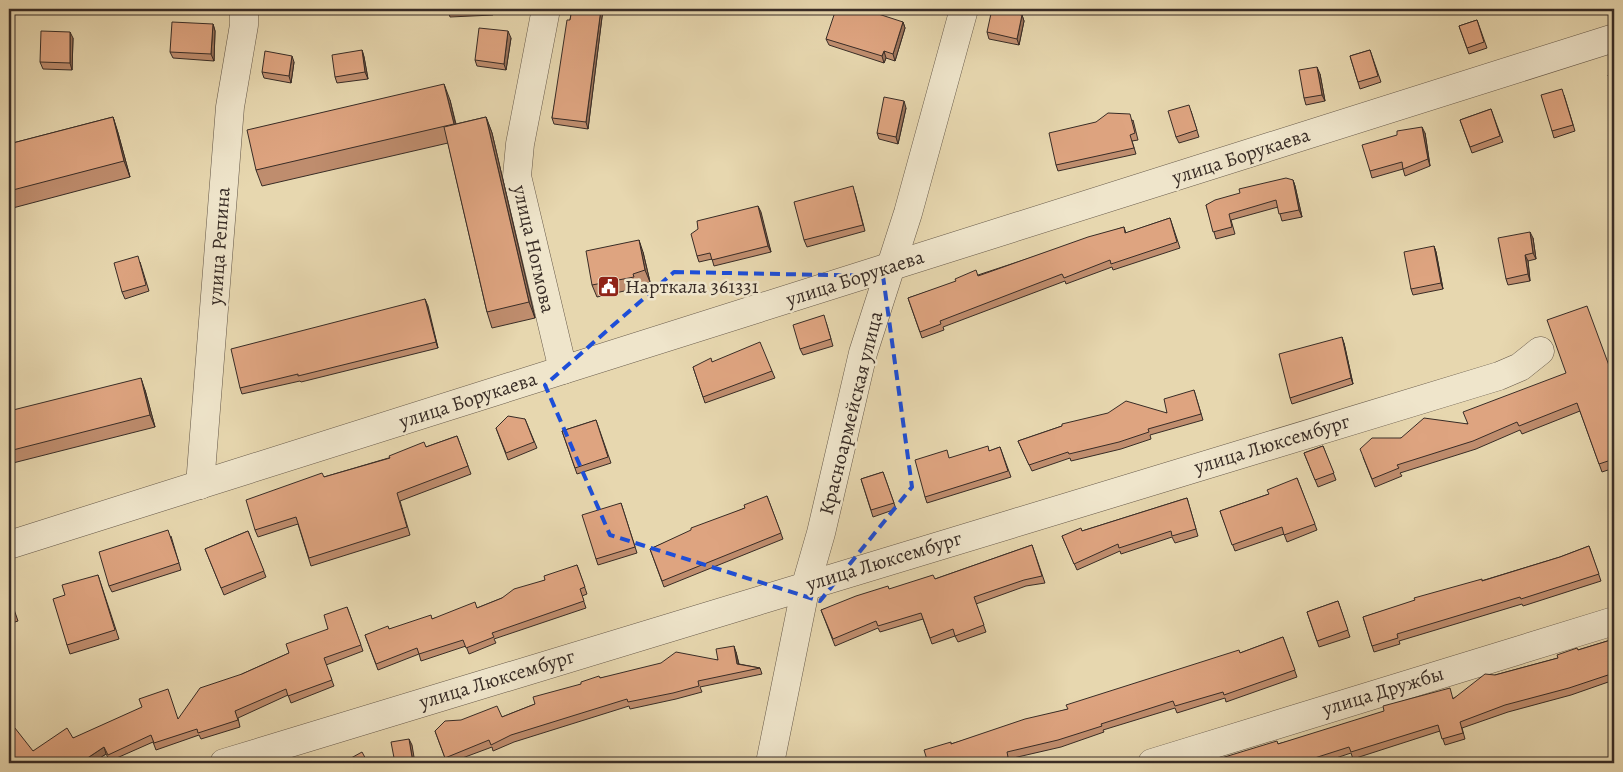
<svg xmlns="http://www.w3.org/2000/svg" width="1623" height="772" font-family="Alegreya,serif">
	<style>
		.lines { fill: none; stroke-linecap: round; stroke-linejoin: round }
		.minor-casing { stroke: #645748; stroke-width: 29 }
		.minor { stroke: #efe5cb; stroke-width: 28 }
		.wall { fill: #bf8d6e; stroke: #382c26 }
		.shaded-wall { fill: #9b735a; stroke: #382c26 }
		.building { fill: #dea480; stroke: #382c26 }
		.marked { fill: none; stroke: #1d4ed8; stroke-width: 4; stroke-dasharray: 10 6; stroke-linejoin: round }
		.labels { text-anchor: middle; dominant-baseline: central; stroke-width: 5; stroke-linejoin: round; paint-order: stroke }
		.street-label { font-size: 20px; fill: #382c26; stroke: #efe5cb }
		.poi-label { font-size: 20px; fill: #382c26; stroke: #efe5cb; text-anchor: start }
	</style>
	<rect width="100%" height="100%" fill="#e7d7af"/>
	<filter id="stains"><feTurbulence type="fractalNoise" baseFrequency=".004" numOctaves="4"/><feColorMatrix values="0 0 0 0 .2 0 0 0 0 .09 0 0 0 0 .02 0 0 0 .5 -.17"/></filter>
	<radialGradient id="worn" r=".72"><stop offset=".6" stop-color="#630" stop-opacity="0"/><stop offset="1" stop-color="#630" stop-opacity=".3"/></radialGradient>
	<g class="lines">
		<defs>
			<g id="minor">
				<polyline points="546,9 520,144 517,176 563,370"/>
				<polyline points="200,485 230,107 244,25 244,9"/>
				<polyline points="9,545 1614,38"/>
				<polyline points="224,763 1499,376 1520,367 1540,351"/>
				<polyline points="770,763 806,585 821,533 863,353 908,213 964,9"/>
				<polyline points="1152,763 1614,621"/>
			</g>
		</defs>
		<!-- minor casing -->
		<use href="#minor" class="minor-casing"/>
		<!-- minor -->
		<use href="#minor" class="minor"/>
	</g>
	<!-- wall -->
	<g class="wall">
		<polygon points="493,9 493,15 450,17 448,10"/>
		<polygon points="572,9 604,9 602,17 588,129 554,124 552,118"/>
		<polygon points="1022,15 1024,21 1019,45 989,39 987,32"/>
		<polygon points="1477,20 1487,48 1469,54 1459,26"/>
		<polygon points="903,22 905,28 895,61 886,58 884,63 829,45 826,39"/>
		<polygon points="213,24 215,31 214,61 173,58 170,52"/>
		<polygon points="73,38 72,70 43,69 40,62"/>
		<polygon points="511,38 506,70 477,66 475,60"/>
		<polygon points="362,50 364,57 368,79 337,83 335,77"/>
		<polygon points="1370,50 1381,82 1360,89 1350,56"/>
		<polygon points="294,62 291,83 264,78 262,72"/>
		<polygon points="1320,74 1325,101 1306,105 1304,98"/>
		<polygon points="1564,95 1575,131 1554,138 1552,131"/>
		<polygon points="450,100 456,124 486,117 492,133 535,318 492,328 487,312 448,143 262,186 256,170"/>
		<polygon points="906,108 898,144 879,139 877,133"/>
		<polygon points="1491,109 1503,142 1472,153 1460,120"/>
		<polygon points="1191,111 1199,137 1179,143 1176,137"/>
		<polygon points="113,117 118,133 130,177 9,209 9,144"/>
		<polygon points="1133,120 1138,140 1132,141 1136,154 1058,171 1056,165"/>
		<polygon points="1425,133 1430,166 1405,176 1403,169 1372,178 1370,171"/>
		<polygon points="1293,180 1295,186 1302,217 1282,221 1278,207 1231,220 1235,234 1216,239 1206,205"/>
		<polygon points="855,193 865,231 807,247 804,240"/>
		<polygon points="758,206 771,252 714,266 712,259 699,262 697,256"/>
		<polygon points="1170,218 1180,248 1113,270 1112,267 1066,284 1065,281 943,327 944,330 922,338 908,298 1124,227 1126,233"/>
		<polygon points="1533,238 1536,259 1528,261 1530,281 1508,285 1506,279"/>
		<polygon points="1434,246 1436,252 1443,289 1413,295 1411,289"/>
		<polygon points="643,252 650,282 638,286 638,288 597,297 592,285"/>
		<polygon points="140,262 149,291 125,299 122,292"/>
		<polygon points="425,299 438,348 301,382 300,381 242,394 240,388"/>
		<polygon points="826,322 833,346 803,355 800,349"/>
		<polygon points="1344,343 1353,384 1292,404 1290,398"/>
		<polygon points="712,362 772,371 775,378 705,403 693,367"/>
		<polygon points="1614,379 1614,468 1602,472 1580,411 1522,434 1520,430 1476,449 1400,473 1402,476 1375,487 1363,457 1401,438 1467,424"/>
		<polygon points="145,390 155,427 9,464 9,411"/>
		<polygon points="1194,390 1203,420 1150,435 1151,439 1121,449 1071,461 1070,458 1032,471 1018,441 1062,426 1167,413"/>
		<polygon points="525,419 537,448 508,460 496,428"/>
		<polygon points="596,420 611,463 577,474 562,431"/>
		<polygon points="457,436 471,474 400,501 410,535 311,566 298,524 258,537 255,530 324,477 426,447"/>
		<polygon points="1323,446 1336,480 1318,487 1304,453"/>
		<polygon points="1000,447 1011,477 927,503 925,497 950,458 989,451"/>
		<polygon points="883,472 896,509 873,517 861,479"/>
		<polygon points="1297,478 1317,530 1287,542 1284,534 1235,551 1220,511 1269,494"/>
		<polygon points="767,496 783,539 664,587 650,549 745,508"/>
		<polygon points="1187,498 1198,536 1175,543 1172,537 1121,554 1120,551 1077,570 1062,536 1082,531"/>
		<polygon points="621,503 637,553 598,565 596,559"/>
		<polygon points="248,531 266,577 224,595 205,549"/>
		<polygon points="171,536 181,570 112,592 109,586"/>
		<polygon points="1032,545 1045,583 1026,586 976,604 986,632 958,642 955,636 932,644 923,619 880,632 878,628 835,646 821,610 935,579"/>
		<polygon points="1589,546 1601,581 1523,606 1522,604 1399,641 1400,644 1374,652 1363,617 1560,557"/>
		<polygon points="577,565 587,594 582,596 586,608 494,639 496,643 469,654 466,646 421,661 419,654 378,670 365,635 477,608 502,598 545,580"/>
		<polygon points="98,575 119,639 70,654 67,645 65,595"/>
		<polygon points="9,595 18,621 9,624"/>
		<polygon points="1338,601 1350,637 1319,647 1307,612"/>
		<polygon points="347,607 363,651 326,665 334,686 291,703 288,695 238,718 240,727 201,739 199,735 156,750 153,742 110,761 106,754 92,763 9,763 33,751 73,738 178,719 242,674 289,653 328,629"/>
		<polygon points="1283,637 1297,677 1226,702 1225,698 1177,713 1175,708 1103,730 1104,732 1061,747 1009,759 1010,763 928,763 951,744 1068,709 1240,653"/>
		<polygon points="1614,639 1614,680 1571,695 1508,712 1462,728 1465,739 1445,745 1440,731 1353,759 1351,753 1321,763 1205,763 1454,698 1495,675 1558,658 1578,650"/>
		<polygon points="736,652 739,664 760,668 762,674 700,687 702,692 676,699 630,709 629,706 514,742 493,751 492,747 449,763 447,763 435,731 502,717 535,704 581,684 600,678 718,660"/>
	</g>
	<!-- shaded-wall -->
	<g class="shaded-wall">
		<polygon points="601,9 604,9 602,17 588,129 586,122"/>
		<polygon points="1022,15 1024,21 1019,45 1017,39"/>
		<polygon points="903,22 905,28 895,61 893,54"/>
		<polygon points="213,24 215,31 214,61 211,54"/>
		<polygon points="508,31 511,38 506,70 504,64"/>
		<polygon points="70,32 73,38 72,70 70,63"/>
		<polygon points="362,50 364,57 368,79 365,72"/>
		<polygon points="884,51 886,58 884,63 882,56"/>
		<polygon points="292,56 294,62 291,83 289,76"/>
		<polygon points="1317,67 1320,74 1325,101 1322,95"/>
		<polygon points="444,84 450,100 459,140 454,124"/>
		<polygon points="904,101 906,108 898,144 896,137"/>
		<polygon points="113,117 118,133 130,177 124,161"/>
		<polygon points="486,117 492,133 535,318 529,302"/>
		<polygon points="1422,127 1425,133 1430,166 1428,159"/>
		<polygon points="1293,180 1295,186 1302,217 1299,210"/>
		<polygon points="758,206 761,212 771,252 768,246"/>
		<polygon points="1530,232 1533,238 1536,259 1533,253"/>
		<polygon points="639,240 643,252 650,282 645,270"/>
		<polygon points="1434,246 1436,252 1443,289 1441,283"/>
		<polygon points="1525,255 1528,261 1530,281 1528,274"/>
		<polygon points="425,299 428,306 438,348 436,342"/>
		<polygon points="1342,337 1344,343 1353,384 1351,378"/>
		<polygon points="141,378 145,390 155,427 150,415"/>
		<polygon points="734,646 736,652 740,670 737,664"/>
		<polygon points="409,739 412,745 415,763 413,763"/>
		<polygon points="104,747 106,754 92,763 80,763"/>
		<polygon points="57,758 59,763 50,763"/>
	</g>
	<!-- building -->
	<g class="building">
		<polygon points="448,9 489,9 448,10"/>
		<polygon points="572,9 601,9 586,122 552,118 567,20 570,20"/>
		<polygon points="836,9 863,9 903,22 893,54 884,51 882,56 826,39"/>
		<polygon points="992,9 1022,15 1017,39 987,32"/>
		<polygon points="1477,20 1484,42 1467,48 1459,26"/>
		<polygon points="172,22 213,24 211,54 170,52"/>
		<polygon points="479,28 508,31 504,64 475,60"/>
		<polygon points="41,31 70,32 70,63 40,62"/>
		<polygon points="362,50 365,72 335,77 332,55"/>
		<polygon points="1370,50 1378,76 1358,82 1350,56"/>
		<polygon points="265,51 292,56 289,76 262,72"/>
		<polygon points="1317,67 1322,95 1304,98 1299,70"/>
		<polygon points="1614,73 1614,93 1608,75"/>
		<polygon points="444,84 454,124 256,170 247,130"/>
		<polygon points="1562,89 1573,125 1552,131 1541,95"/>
		<polygon points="884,97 904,101 896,137 877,133"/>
		<polygon points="1189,105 1197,130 1176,137 1168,111"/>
		<polygon points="1491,109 1500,136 1470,147 1460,120"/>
		<polygon points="1108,113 1130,114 1135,133 1130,135 1134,148 1056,165 1049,133 1096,122"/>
		<polygon points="113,117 124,161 9,191 9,144"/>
		<polygon points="486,117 529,302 487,312 444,127"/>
		<polygon points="1422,127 1428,159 1403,169 1402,162 1370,171 1362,145 1397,135 1397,131"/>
		<polygon points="1286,178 1293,180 1299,210 1279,214 1276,200 1229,214 1232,227 1213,232 1206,205 1215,200 1240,193 1239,189"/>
		<polygon points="853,186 863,225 804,240 794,202"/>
		<polygon points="758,206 768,246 712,260 710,253 697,256 691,234 698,229 697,221"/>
		<polygon points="1170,218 1177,242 1111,264 1110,260 1064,278 1062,274 940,321 941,324 920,332 908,298 956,281 955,279 976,270 978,276 1088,237 1124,227 1125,233"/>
		<polygon points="1530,232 1533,253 1525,255 1528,274 1506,279 1498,238"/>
		<polygon points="639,240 645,270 633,274 634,277 592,285 586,251"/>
		<polygon points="1434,246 1441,283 1411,289 1404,252"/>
		<polygon points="138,256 146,285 122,292 114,263"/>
		<polygon points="425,299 436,342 298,376 298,374 240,388 231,349"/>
		<polygon points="1587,306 1614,379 1614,459 1599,464 1577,403 1519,426 1517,422 1473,441 1397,465 1399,468 1372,479 1360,449 1372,438 1401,438 1424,418 1468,424 1463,412 1566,373 1547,320"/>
		<polygon points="824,315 831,339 800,349 793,325"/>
		<polygon points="1342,337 1351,378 1290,398 1279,354"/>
		<polygon points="760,342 772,371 703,397 693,367 711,358 712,362"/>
		<polygon points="141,378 150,415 9,451 9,411"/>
		<polygon points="1194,390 1201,414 1148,429 1149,432 1119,442 1069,454 1068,452 1029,465 1018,441 1062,426 1062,424 1108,413 1126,401 1167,413 1164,399"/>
		<polygon points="508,416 525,419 534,442 506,453 496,428"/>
		<polygon points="596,420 608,457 575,468 562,431"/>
		<polygon points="457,436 468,466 397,493 407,527 309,558 296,517 255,530 246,500 322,473 324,477 390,458 389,456 424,442 426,447"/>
		<polygon points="988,446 989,451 1000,447 1008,471 925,497 915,460 947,450 949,458"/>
		<polygon points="1323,446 1334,473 1315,480 1304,453"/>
		<polygon points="883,472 894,503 871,510 861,479"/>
		<polygon points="1297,478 1315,524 1284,535 1282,527 1232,545 1220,511 1269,494 1267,490"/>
		<polygon points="767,496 781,533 662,581 650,549 691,530 691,528 745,508 744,505"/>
		<polygon points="1187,498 1196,529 1172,536 1171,531 1119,548 1118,544 1074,564 1062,536 1081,528 1082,531"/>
		<polygon points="621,503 635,547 596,559 582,515"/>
		<polygon points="168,530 179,563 109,586 99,552"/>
		<polygon points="248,531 264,571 221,588 205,549"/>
		<polygon points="1032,545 1042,576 1024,580 974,597 984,625 955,636 953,629 930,638 921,613 878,626 876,621 833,639 821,610 856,596 888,586 889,589 933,575 935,579"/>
		<polygon points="1589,546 1599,574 1521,599 1520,597 1397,634 1398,638 1372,646 1363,617 1415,600 1414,598 1482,579 1482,581 1560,557"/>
		<polygon points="577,565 585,587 580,589 584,601 492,633 494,637 466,648 463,640 419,654 417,648 376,664 365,635 388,626 389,629 431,615 432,619 475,602 477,608 502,598 514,589 545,580 544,576"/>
		<polygon points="98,575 115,630 67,645 53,599 65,595 62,585"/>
		<polygon points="9,596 15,614 9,617"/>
		<polygon points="1338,601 1348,630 1317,641 1307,612"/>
		<polygon points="347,607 361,645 324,658 332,680 288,696 286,689 235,711 238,720 198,733 197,729 154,743 151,735 108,755 104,747 80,763 60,763 57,758 50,763 9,763 9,724 11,723 33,751 67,728 73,738 142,707 139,699 168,689 178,719 200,688 242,674 289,653 286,644 328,629 324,615"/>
		<polygon points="1283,637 1295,670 1224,695 1223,692 1175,706 1173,701 1101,724 1102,726 1058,740 1007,752 1008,757 989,763 928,763 924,750 951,742 951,744 1025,719 1068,709 1066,705 1239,650 1240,653"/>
		<polygon points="1614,639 1614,673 1569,688 1505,705 1460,722 1463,733 1442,739 1438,725 1351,752 1349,747 1299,763 1205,763 1277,741 1278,744 1384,711 1383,706 1450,688 1453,699 1485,674 1495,675 1558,658 1557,655 1577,648 1578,650"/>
		<polygon points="734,646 737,664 760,668 698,681 699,686 673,693 628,702 627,699 511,735 491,745 489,740 445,758 435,731 445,721 461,720 497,706 502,717 535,704 533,697 581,684 581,682 599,676 600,678 661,663 676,652 718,660 716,649"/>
		<polygon points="409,739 413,763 395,763 391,742"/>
		<polygon points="362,752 368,763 342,763"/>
	</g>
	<!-- marked area -->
	<path class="marked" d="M674 272 883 276 912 487 820 601 610 535 545 385Z"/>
	<!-- icons -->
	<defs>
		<symbol id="civic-square" viewBox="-11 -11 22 22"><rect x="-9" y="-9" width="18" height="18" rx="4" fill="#8f2418" stroke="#efe5cb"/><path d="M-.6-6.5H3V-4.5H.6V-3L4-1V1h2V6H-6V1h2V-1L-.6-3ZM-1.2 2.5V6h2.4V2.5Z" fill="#fff"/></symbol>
	</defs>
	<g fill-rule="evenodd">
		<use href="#civic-square" x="596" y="274" width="25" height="25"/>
	</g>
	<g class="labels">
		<!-- street labels -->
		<g class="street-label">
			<text transform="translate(1241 156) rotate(-18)">улица Борукаева</text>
			<text transform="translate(219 246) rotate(-86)">улица Репина</text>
			<text transform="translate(534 249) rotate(77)">улица Ногмова</text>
			<text transform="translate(855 278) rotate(-18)">улица Борукаева</text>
			<text transform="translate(468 400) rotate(-18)">улица Борукаева</text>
			<text transform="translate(851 413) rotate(-76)">Красноармейская улица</text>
			<text transform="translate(1272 444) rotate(-17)">улица Люксембург</text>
			<text transform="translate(884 561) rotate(-17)">улица Люксембург</text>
			<text transform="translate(497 679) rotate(-17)">улица Люксембург</text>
			<text transform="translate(1383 691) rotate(-17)">улица Дружбы</text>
		</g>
		<!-- poi labels -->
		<g class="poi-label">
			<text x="625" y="286">Нарткала 361331</text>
		</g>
	</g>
	<!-- margin -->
	<rect width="1623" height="772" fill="none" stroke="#e7d7af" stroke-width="30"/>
	<rect x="10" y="10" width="1603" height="752" fill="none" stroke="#382c26" stroke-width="2.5"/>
	<rect x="15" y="15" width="1593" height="742" fill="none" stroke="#382c26"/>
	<rect width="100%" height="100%" filter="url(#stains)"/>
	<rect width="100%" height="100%" fill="url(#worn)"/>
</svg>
